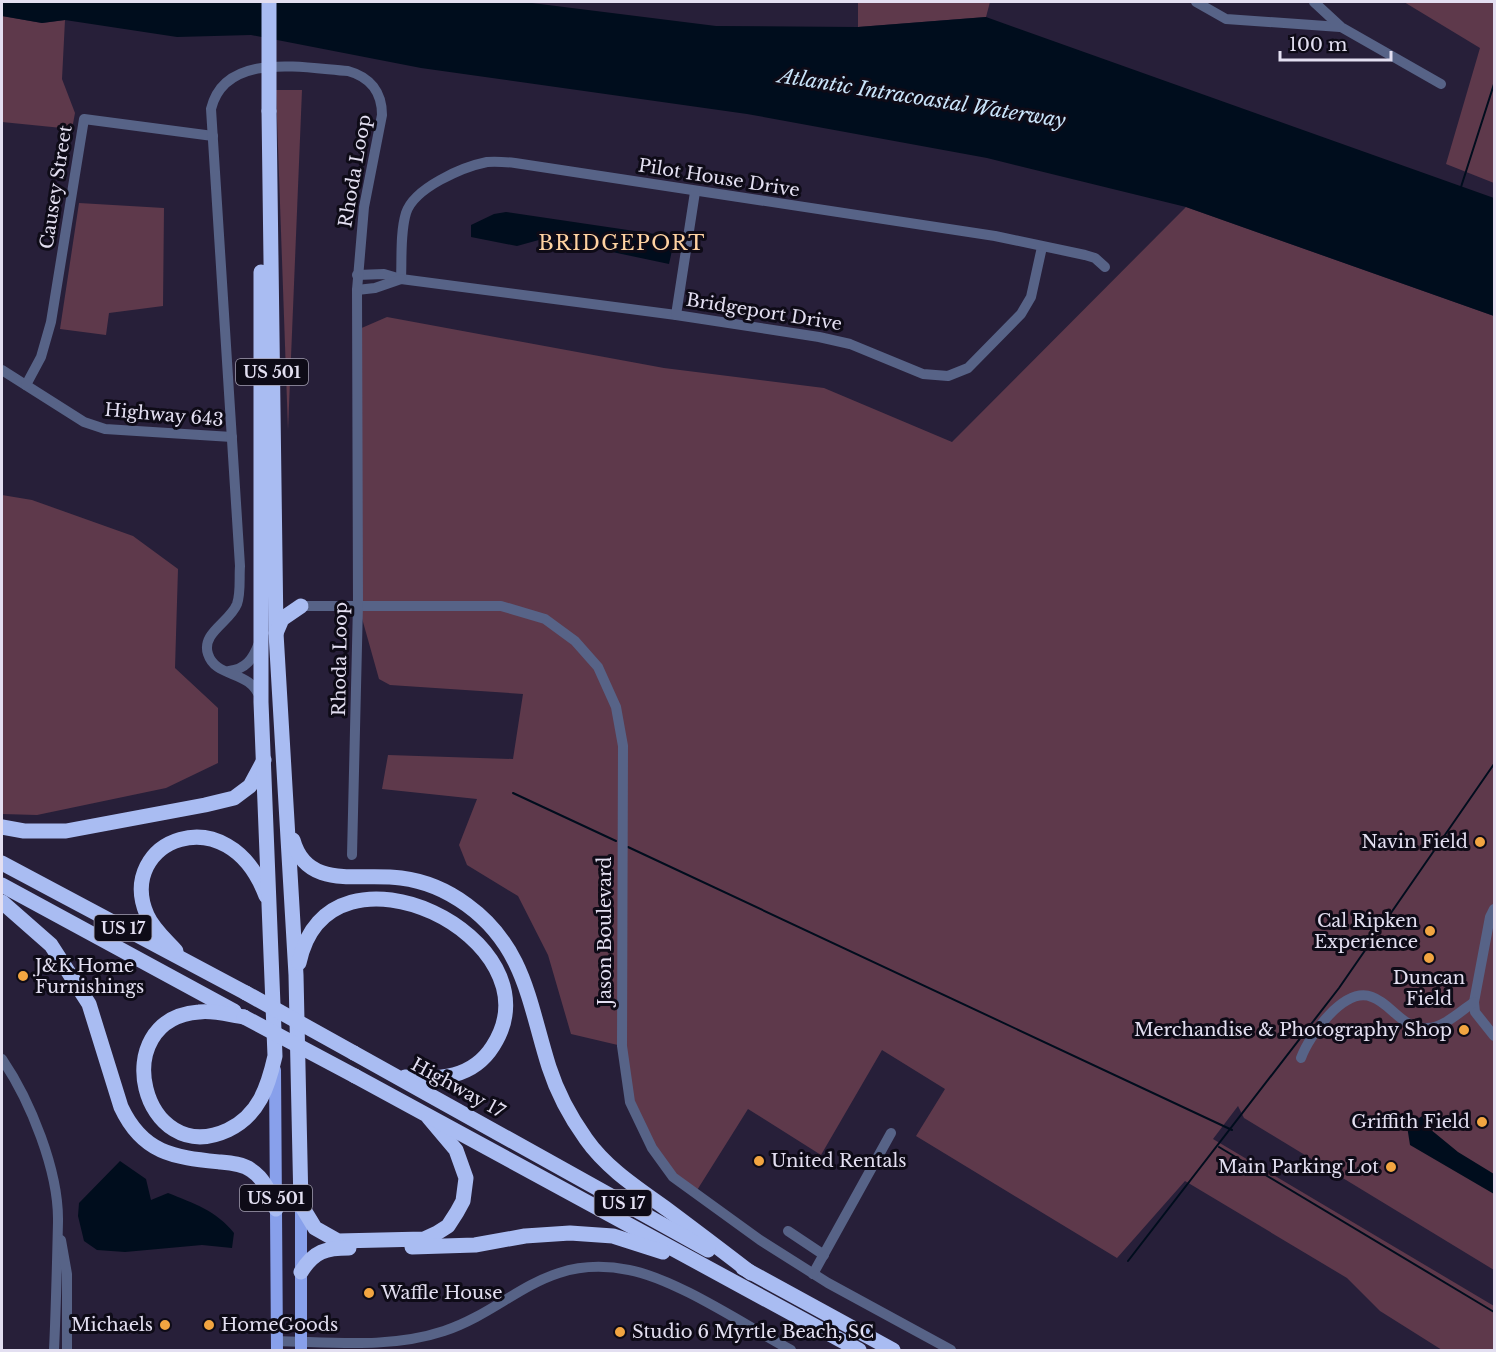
<svg xmlns="http://www.w3.org/2000/svg" width="1496" height="1352" font-family="'Libre Baskerville',serif">
	<style>
		.green { fill: #5e394b }
		.water { fill: #000d1d }
		.lines { fill: none; stroke-linecap: round; stroke-linejoin: round }
		.stream { stroke: #000d1d; stroke-width: 2 }
		.minor { stroke: #576387; stroke-width: 10 }
		.major { stroke: #88a0eb; stroke-width: 12 }
		.highway { stroke: #a9bcf2; stroke-width: 15 }
		.highway-bridge { stroke: #a9bcf2; stroke-width: 15 }
		.poi-dot { fill: #f2a541; stroke: #0e0b17; stroke-width: 2 }
		.labels { text-anchor: middle; dominant-baseline: central; stroke-width: 6; stroke-linejoin: round; paint-order: stroke }
		.shield { fill: #0e0b17; stroke: #a39fb0; stroke-width: 1.5 }
		.shield-label { font-size: 16px; font-weight: bold; fill: #e3dff1 }
		.street-label { font-size: 18px; fill: #e3dff1; stroke: #0e0b17 }
		.poi-label { font-size: 18px; fill: #e3dff1; stroke: #0e0b17; text-anchor: end }
		.water-label { font-size: 20px; font-style: italic; fill: #cae5fb; stroke: #0e0b17 }
		.neighbourhood-label { font-size: 20px; letter-spacing: 1.5px; fill: #ffd3a2; stroke: #0e0b17 }
	</style>
	<rect width="100%" height="100%" fill="#271f39"/>
	<!-- green -->
	<g class="green">
		<polygon points="858,2 990,2 986,17 858,27"/>
		<polygon points="1404,2 1494,2 1494,183 1446,164 1480,48"/>
		<polygon points="2,16 42,23 65,20 62,79 75,113 72,129 2,122"/>
		<polygon points="276,90 302,90 288,430"/>
		<polygon points="79,203 164,208 163,306 109,313 106,335 60,329"/>
		<polygon points="1186,207 1494,316 1494,1270 1244,1118 1238,1106 1213,1139 1494,1306 1494,1350 1442,1350 1380,1311 1347,1278 1185,1181 1117,1258 916,1136 945,1089 882,1050 821,1155 748,1109 694,1195 673,1177 630,1102 622,1046 571,1034 548,955 518,896 467,865 459,845 477,799 382,789 388,755 513,759 523,694 390,685 379,679 358,604 357,330 387,317 664,368 824,388 952,442"/>
		<polygon points="2,495 32,500 133,536 178,569 175,668 218,708 218,763 166,788 37,815 2,814"/>
	</g>
	<!-- water -->
	<g class="water">
		<polygon points="2,2 524,2 716,26 858,27 986,17 1494,198 1494,316 1186,207 987,158 747,114 421,68 251,35 177,37 65,20 42,23 2,16"/>
		<polygon points="506,212 675,237 669,264 546,238 517,246 471,237 471,225 494,214"/>
		<polygon points="1422,1116 1430,1129 1458,1152 1494,1174 1494,1194 1410,1145 1407,1126"/>
		<path d="M120 1161 146 1179 151 1200 168 1193C193 1203 217 1211 234 1233L232 1248 202 1245 125 1252 97 1250 84 1241 78 1216 79 1203Z"/>
	</g>
	<g class="lines">
		<!-- stream -->
		<g class="stream">
			<polyline points="1461,187 1494,84"/>
			<polyline points="513,793 616,841"/>
			<polyline points="628,847 1232,1130"/>
			<polyline points="1219,1147 1494,1312"/>
			<polyline points="1128,1261 1339,988 1494,764"/>
		</g>
		<!-- minor -->
		<g class="minor">
			<polyline points="1196,2 1226,19 1340,27"/>
			<polyline points="1314,2 1341,27 1441,84"/>
			<polyline points="357,275 384,274 401,279 676,315 819,337 850,344 923,374 948,376 968,368 1021,314 1031,297 1042,247"/>
			<path d="M401 279C402 258 400 233 406 213 414 188 462 167 487 162 496 161 506 162 515 163L995 236 1085 255 1095 258 1105 267"/>
			<polyline points="357,290 375,288 401,279"/>
			<polyline points="676,315 695,192"/>
			<polyline points="2,370 84,422 105,429 232,437"/>
			<polyline points="26,385 41,357 51,322 84,119 213,136"/>
			<polyline points="301,606 501,606 545,619 575,641 598,667 616,707 623,746 622,1046 630,1102 652,1148 673,1177 760,1240 828,1283 951,1350"/>
			<path d="M229 671C246 669 253 659 259 643"/>
			<path d="M260 698C250 669 216 679 208 654 201 633 230 622 237 604 241 593 239 578 240 566L211 109C225 51 303 68 348 71 370 77 382 92 382 115L364 207 357 290 358 604 352 855"/>
			<polyline points="1494,909 1490,917 1474,1002 1475,1012 1494,1036"/>
			<path d="M1301 1058C1309 1036 1344 986 1372 997 1392 1004 1401 1028 1426 1028 1442 1029 1461 1011 1474 1002"/>
			<path d="M2 1059C30 1100 59 1171 58 1222 57 1265 56 1308 54 1350"/>
			<polyline points="788,1231 824,1255"/>
			<polyline points="61,1240 67,1274 67,1350"/>
			<polyline points="813,1274 891,1133"/>
			<path d="M276 1341C331 1342 390 1349 444 1331 512 1308 544 1253 629 1270 677 1279 746 1326 791 1350"/>
		</g>
		<!-- major -->
		<g class="major">
			<polyline points="275,1070 277,1350"/>
			<polyline points="301,1205 301,1350"/>
		</g>
		<!-- highway -->
		<g class="highway">
			<polyline points="269,111 276,633 296,975 301,1205 315,1228 338,1241 424,1239 437,1233 448,1226 457,1212 463,1201 466,1178 456,1150 429,1118"/>
			<polyline points="276,633 282,619 301,606"/>
			<polyline points="2,827 24,831 66,831 205,805 234,798 250,786 264,760"/>
			<path d="M293 840C307 891 360 872 401 878 425 881 448 891 467 905 525 947 529 1004 549 1067 557 1092 571 1118 586 1139 607 1169 639 1189 668 1210 696 1231 724 1252 751 1273"/>
			<polyline points="2,863 246,993"/>
			<polyline points="2,885 234,1011"/>
			<path d="M2 902 51 945 89 1004 121 1107C143 1154 174 1157 220 1162 231 1163 243 1164 251 1170 265 1179 270 1194 276 1209"/>
			<path d="M176 951C166 940 153 929 147 915 115 841 228 794 266 896"/>
			<path d="M299 963C328 824 562 939 493 1046 473 1078 439 1080 405 1077"/>
			<path d="M244 1017C230 1015 213 1010 199 1012 105 1019 142 1170 228 1130 259 1115 268 1087 275 1056L261 702V272"/>
			<polyline points="354,1053 708,1250"/>
			<polyline points="355,1076 859,1350"/>
			<polyline points="412,1247 475,1245 525,1236 570,1233 613,1236 663,1252"/>
			<polyline points="743,1268 893,1350"/>
			<path d="M301 1272C314 1251 326 1248 349 1248"/>
		</g>
		<!-- highway-bridge -->
		<g class="highway-bridge">
			<polyline points="269,2 269,111"/>
			<polyline points="246,993 354,1053"/>
			<polyline points="244,1017 355,1076"/>
		</g>
	</g>
	<!-- markers -->
	<g class="poi-dot">
		<circle cx="1480" cy="842" r="6"/>
		<circle cx="1430" cy="931" r="6"/>
		<circle cx="1429" cy="958" r="6"/>
		<circle cx="23" cy="976" r="6"/>
		<circle cx="1464" cy="1030" r="6"/>
		<circle cx="1482" cy="1122" r="6"/>
		<circle cx="759" cy="1161" r="6"/>
		<circle cx="1391" cy="1167" r="6"/>
		<circle cx="369" cy="1293" r="6"/>
		<circle cx="165" cy="1325" r="6"/>
		<circle cx="209" cy="1325" r="6"/>
		<circle cx="620" cy="1332" r="6"/>
	</g>
	<g class="labels">
		<!-- shield labels -->
		<g class="shield">
			<rect x="236" y="359" width="72" height="26" rx="4.5"/>
			<rect x="94.5" y="915" width="57" height="26" rx="4.5"/>
			<rect x="240" y="1185" width="72" height="26" rx="4.5"/>
			<rect x="594.5" y="1190" width="57" height="26" rx="4.5"/>
		</g>
		<g class="shield-label">
			<text x="272" y="372">US 501</text>
			<text x="123" y="928">US 17</text>
			<text x="276" y="1198">US 501</text>
			<text x="623" y="1203">US 17</text>
		</g>
		<!-- street labels -->
		<g class="street-label">
			<text transform="translate(355 171) rotate(-80)">Rhoda Loop</text>
			<text transform="translate(719 178) rotate(9)">Pilot House Drive</text>
			<text transform="translate(56 187) rotate(-81)">Causey Street</text>
			<text transform="translate(764 312) rotate(9)">Bridgeport Drive</text>
			<text transform="translate(164 415) rotate(5)">Highway 643</text>
			<text transform="translate(340 659) rotate(-89)">Rhoda Loop</text>
			<text transform="translate(605 931) rotate(-90)">Jason Boulevard</text>
			<text transform="translate(458 1088) rotate(29)">Highway 17</text>
		</g>
		<!-- poi labels -->
		<g class="poi-label">
			<text x="1468" y="842">Navin Field</text>
			<text x="1418" y="921">Cal Ripken<tspan x="1418" dy="21">Experience</tspan></text>
			<text x="35" y="966" text-anchor="start">J&amp;K Home<tspan x="35" dy="21">Furnishings</tspan></text>
			<text x="1429" y="978" text-anchor="middle">Duncan<tspan x="1429" dy="21">Field</tspan></text>
			<text x="1452" y="1030">Merchandise &amp; Photography Shop</text>
			<text x="1470" y="1122">Griffith Field</text>
			<text x="771" y="1161" text-anchor="start">United Rentals</text>
			<text x="1379" y="1167">Main Parking Lot</text>
			<text x="381" y="1293" text-anchor="start">Waffle House</text>
			<text x="153" y="1325">Michaels</text>
			<text x="221" y="1325" text-anchor="start">HomeGoods</text>
			<text x="632" y="1332" text-anchor="start">Studio 6 Myrtle Beach, SC</text>
		</g>
		<!-- water labels -->
		<g class="water-label">
			<text transform="translate(922 98) rotate(9)">Atlantic Intracoastal Waterway</text>
		</g>
		<!-- neighbourhood labels -->
		<g class="neighbourhood-label">
			<text x="622" y="243">BRIDGEPORT</text>
		</g>
	</g>
	<!-- border -->
	<rect width="1496" height="1352" fill="none" stroke="#e3dff1" stroke-width="6"/>
	<!-- scale -->
	<path d="M1280 51v9h111v-9" fill="none" stroke="#e3dff1" stroke-width="3"/>
	<text x="1289" y="51" font-size="18" fill="#e3dff1" stroke="#0e0b17" stroke-width="4.5" paint-order="stroke">100 m</text>
</svg>
